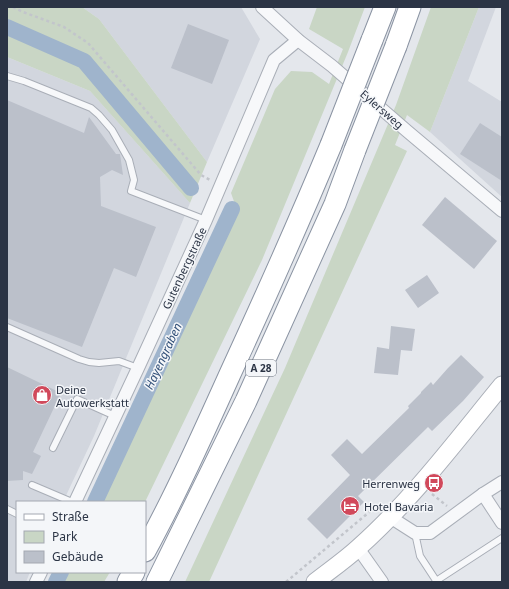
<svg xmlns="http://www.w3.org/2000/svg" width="509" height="589" font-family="'Noto Sans',sans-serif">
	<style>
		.built { fill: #d2d6de }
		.green { fill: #c9d6c5 }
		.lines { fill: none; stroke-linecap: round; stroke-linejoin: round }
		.canal { stroke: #9fb4cc; stroke-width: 16 }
		.building { fill: #bbc0ca }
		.lane-casing { stroke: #a9aeb7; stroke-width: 8 }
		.street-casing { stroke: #a9aeb7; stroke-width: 14 }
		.secondary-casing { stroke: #a9aeb7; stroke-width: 19 }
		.highway-casing { stroke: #8b94a3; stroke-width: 23 }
		.path { stroke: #c2c5cb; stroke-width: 2.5; stroke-dasharray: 3 3; stroke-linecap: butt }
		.lane { stroke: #f7f8fa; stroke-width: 6 }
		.street { stroke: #f7f8fa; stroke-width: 12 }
		.secondary { stroke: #fff; stroke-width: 17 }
		.highway { stroke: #fff; stroke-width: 21 }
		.highway-bridge-casing { stroke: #8b94a3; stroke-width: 23; stroke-linecap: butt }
		.highway-bridge { stroke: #fff; stroke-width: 21 }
		.labels { text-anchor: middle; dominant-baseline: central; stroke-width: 3; stroke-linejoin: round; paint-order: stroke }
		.shield { fill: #f4f6f9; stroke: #676e7b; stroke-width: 1 }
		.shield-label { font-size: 10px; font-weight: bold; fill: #2b3445 }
		.street-label { font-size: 11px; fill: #2b3445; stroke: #f4f6f9 }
		.poi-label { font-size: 11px; fill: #2b3445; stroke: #f4f6f9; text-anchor: start }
		.water-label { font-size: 12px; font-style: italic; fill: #34527a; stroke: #f4f6f9 }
	</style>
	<rect width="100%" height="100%" fill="#e4e7ec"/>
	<!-- built -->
	<g class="built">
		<polygon points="82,7 241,7 260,39 207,162 99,19"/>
		<polygon points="479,7 496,7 468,81 502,102 502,197 430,132"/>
		<polygon points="7,57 90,91 190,203 94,436 63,502 17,502 17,572 30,572 26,582 7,582"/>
	</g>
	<!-- green -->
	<g class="green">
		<polygon points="7,7 82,7 99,19 207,162 190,203 90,91 7,57"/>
		<polygon points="317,7 365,7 348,52 262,260 145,502 98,502 237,210 231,193 275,89 291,71 312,72 329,84 343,49 309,29"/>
		<polygon points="431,7 479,7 430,132 407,115 395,145 407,151 209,582 185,582 285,368 396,105"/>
		<polygon points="64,572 110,572 104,582 60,582"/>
	</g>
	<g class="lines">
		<!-- canal -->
		<g class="canal">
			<polyline points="7,27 84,61 191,188"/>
			<polyline points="95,502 232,209"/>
			<polyline points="56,582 61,572"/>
		</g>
	</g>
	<!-- building -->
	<g class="building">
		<polygon points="188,24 229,40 212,84 171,68"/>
		<polygon points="7,100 84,133 89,117 116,154 120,154 123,175 112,170 100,177 101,206 156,227 136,277 114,268 82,347 7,318"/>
		<polygon points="480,123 502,137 502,181 460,154"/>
		<polygon points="445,197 497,241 474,269 422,225"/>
		<polygon points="427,275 439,293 418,308 405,290"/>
		<polygon points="391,326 415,329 412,351 401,350 398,375 374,373 377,347 389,349"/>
		<polygon points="461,355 484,377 463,401 432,431 428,427 358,496 364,502 327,539 307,519 350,475 331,455 347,439 362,454 409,408 408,406 421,393 421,392 431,382 433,385 448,368"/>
		<polygon points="7,367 61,393 33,452 41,456 32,474 23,471 23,480 7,481"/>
	</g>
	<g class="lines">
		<defs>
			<g id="lane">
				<polyline points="7,76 24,81 91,108 99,115 112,130 129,160 134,180 131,191 206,220"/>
				<polyline points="7,327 79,359 89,362 99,363 119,361 138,368"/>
				<polyline points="53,448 77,399 115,416"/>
				<polyline points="32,485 72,502"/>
				<polyline points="7,509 17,514"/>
				<polyline points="415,533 420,556 437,582"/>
				<polyline points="436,581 502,538"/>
			</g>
			<g id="street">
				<polyline points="262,7 298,40 332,66 407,131 502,211"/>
				<polyline points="483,494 502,523"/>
				<polyline points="75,502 138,368 206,220 274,60 298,40"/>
				<polyline points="390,517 415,533 430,533 483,494 502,482"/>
				<polyline points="358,548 382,582"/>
				<polyline points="36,582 41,572"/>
			</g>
			<path id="secondary" d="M315 582C329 571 345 560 358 548 412 500 456 441 502 385"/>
			<g id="highway">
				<polyline points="372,40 385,7"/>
				<polyline points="396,46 410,7"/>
				<path d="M145 551C176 494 203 434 230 374 265 298 299 222 331 145"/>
				<polyline points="128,582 134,572"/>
				<polyline points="157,582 246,401 335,204 355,150"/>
			</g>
		</defs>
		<!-- lane casing -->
		<use href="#lane" class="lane-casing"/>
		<!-- street casing -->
		<use href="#street" class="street-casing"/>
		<!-- secondary casing -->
		<use href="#secondary" class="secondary-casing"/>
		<!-- highway casing -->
		<use href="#highway" class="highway-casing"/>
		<!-- path -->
		<g class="path">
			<polyline points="13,7 23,12 64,27 88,43 201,175 210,180"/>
			<polyline points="57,401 64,404"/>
			<polyline points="432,494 447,506"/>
			<polyline points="286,582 374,508"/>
		</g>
		<!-- lane -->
		<use href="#lane" class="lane"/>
		<!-- street -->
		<use href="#street" class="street"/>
		<!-- secondary -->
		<use href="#secondary" class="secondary"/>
		<!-- highway -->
		<use href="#highway" class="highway"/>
		<defs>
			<g id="highway-bridge">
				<polyline points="331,145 372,40"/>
				<polyline points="355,150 396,46"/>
			</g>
		</defs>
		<!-- highway-bridge casing -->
		<use href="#highway-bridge" class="highway-bridge-casing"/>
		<!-- highway-bridge -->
		<use href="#highway-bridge" class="highway-bridge"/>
	</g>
	<!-- icons -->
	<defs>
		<symbol id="shop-disc" viewBox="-11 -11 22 22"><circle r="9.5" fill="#d1495b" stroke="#f4f6f9"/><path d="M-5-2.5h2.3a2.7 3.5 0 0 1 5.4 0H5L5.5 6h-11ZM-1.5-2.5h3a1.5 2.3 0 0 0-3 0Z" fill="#fff"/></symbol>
		<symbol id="bus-disc" viewBox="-11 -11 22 22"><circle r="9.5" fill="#d1495b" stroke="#f4f6f9"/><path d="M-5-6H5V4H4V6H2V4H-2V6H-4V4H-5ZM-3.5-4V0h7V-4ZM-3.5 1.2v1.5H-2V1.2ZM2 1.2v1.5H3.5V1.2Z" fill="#fff"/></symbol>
		<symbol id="hotel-disc" viewBox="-11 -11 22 22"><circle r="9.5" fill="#d1495b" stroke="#f4f6f9"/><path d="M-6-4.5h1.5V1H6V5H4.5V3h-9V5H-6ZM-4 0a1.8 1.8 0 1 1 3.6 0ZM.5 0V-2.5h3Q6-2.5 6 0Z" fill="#fff"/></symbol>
	</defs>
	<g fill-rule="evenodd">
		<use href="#shop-disc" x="31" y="384" width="22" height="22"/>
		<use href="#bus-disc" x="423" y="472" width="22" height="22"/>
		<use href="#hotel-disc" x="339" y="495" width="22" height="22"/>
	</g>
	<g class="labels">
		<!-- shield labels -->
		<rect class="shield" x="246" y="360" width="30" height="16" rx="3"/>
		<g class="shield-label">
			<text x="261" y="368">A 28</text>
		</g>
		<!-- street labels -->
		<g class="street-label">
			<text transform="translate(382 109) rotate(41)">Eylersweg</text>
			<text transform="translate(184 268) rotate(-65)">Gutenbergstraße</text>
		</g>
		<!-- poi labels -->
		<g class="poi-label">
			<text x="56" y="389">Deine<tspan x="56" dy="13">Autowerkstatt</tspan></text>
			<text x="420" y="483" text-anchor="end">Herrenweg</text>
			<text x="364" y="506">Hotel Bavaria</text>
		</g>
		<!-- water labels -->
		<g class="water-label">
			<text transform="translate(163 356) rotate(-65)">Hayengraben</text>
		</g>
	</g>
	<!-- border -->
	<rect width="509" height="589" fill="none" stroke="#2b3445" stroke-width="16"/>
	<!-- legend -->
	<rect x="16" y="501" width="130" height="72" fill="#f4f6f9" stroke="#a4a8b1"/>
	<rect x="24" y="514" width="20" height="6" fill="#ffffff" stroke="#a4a8b1"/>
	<text x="52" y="521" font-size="12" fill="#2b3445">Straße</text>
	<rect x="24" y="531" width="20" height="12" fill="#c9d6c5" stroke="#a4a8b1"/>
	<text x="52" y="541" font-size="12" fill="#2b3445">Park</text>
	<rect x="24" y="551" width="20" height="12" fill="#bbc0ca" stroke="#a4a8b1"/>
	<text x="52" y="561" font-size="12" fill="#2b3445">Gebäude</text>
</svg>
